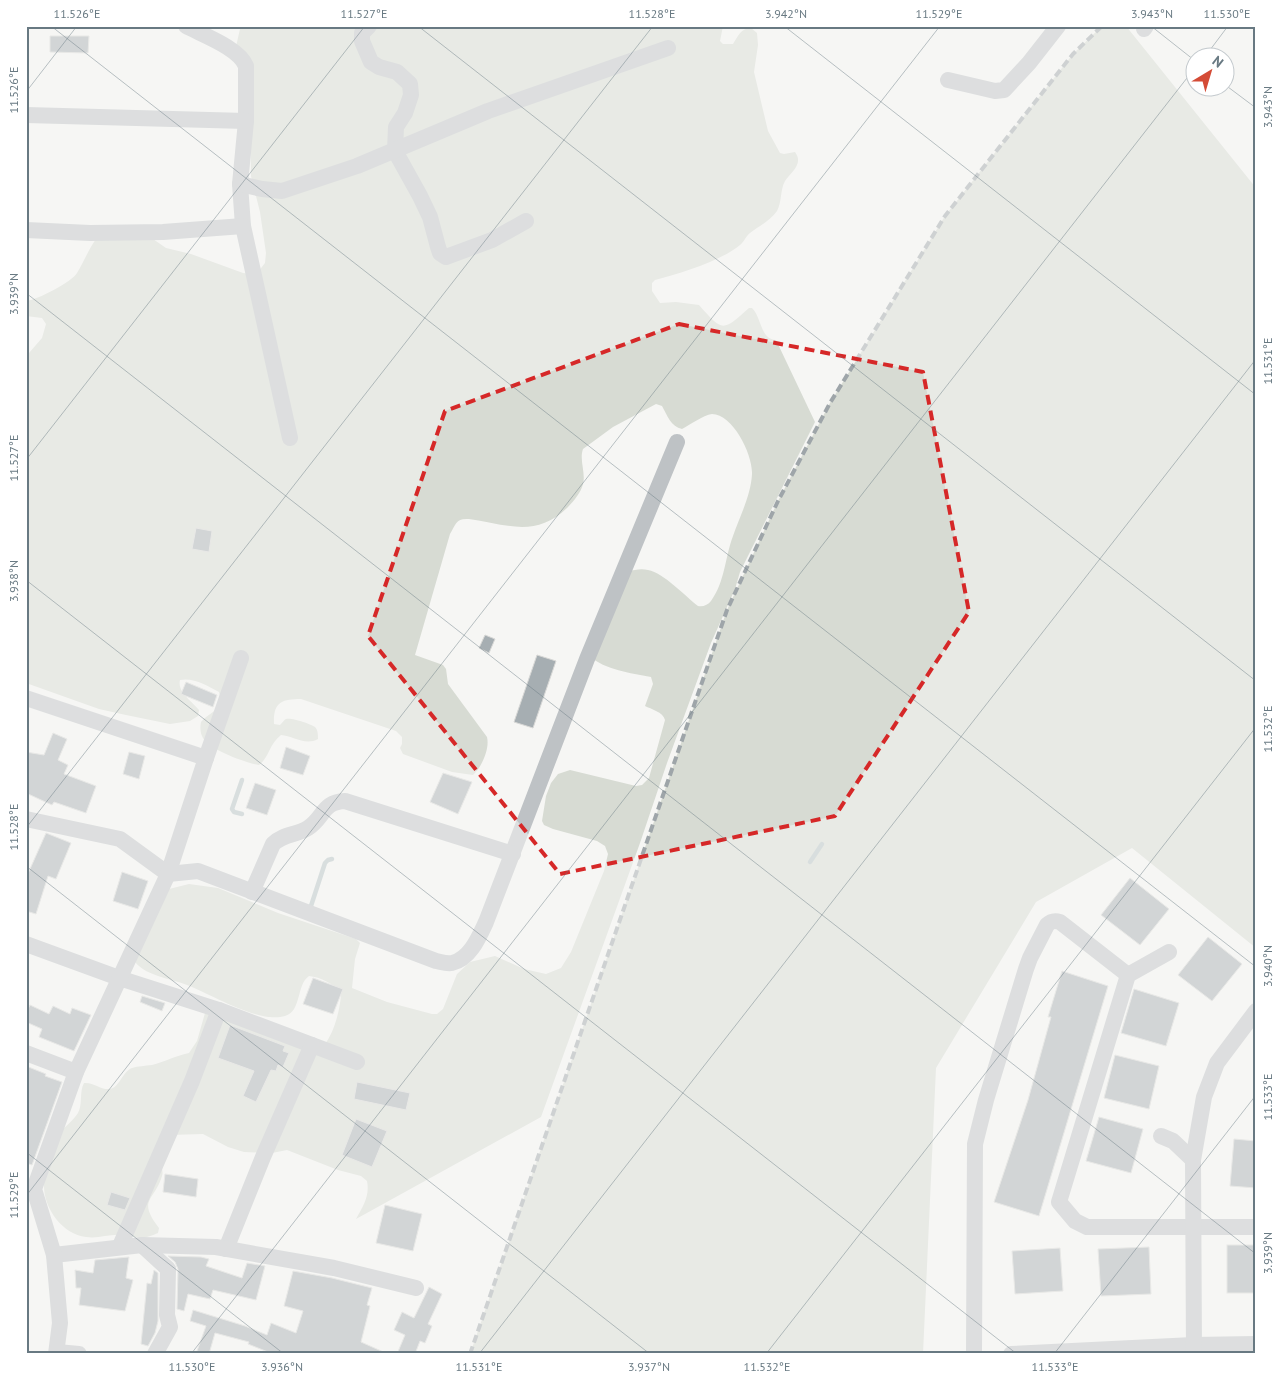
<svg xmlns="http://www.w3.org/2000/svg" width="1282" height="1380" font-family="'PT Sans',sans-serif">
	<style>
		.green { fill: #d7dbd3 }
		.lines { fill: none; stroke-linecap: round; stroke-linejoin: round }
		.stream { stroke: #b4c2c4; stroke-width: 4.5 }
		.building { fill: #a6aeb2; stroke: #d8d8d6 }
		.minor { stroke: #bec2c5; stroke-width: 16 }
		.rail { stroke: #9ea5a9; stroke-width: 4; stroke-dasharray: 8 4; stroke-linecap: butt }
		.marked { fill: none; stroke: #d62828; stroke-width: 4; stroke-dasharray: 10 6; stroke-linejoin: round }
		.ticks { fill: none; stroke: #687982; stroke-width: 1; stroke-opacity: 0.45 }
		.neatline { fill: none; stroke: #687982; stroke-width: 2 }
		.ticks-label { font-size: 12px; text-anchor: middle; fill: #687982 }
	</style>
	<rect width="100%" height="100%" fill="#f6f6f4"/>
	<!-- green -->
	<g class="green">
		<path d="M243 26H723L720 41 723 44H733C738 36 741 28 751 28L757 33 758 45 754 72 768 131 780 153 784 154 795 152C804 164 791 172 785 181 780 190 782 202 777 211 770 221 759 226 750 233 746 236 744 242 740 245 719 262 681 273 655 280L652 283V291L660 303 676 302 699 305C723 332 722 332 749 308H752C762 318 760 339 776 340L815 422 740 572 735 589 711 643 667 763 640 843 541 1117 356 1219C363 1206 370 1196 367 1181L361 1176 338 1170 287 1150 272 1153 244 1152 228 1147 203 1134 169 1135C167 1142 160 1153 160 1161 160 1166 164 1170 162 1176 154 1202 137 1199 159 1228L158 1233C153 1235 146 1238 140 1238 133 1237 127 1235 121 1235 109 1234 98 1239 86 1237 60 1234 39 1202 45 1177 47 1168 55 1140 60 1133 65 1126 73 1121 78 1113 83 1104 79 1092 84 1083 94 1082 100 1090 110 1089 120 1087 122 1072 132 1068 138 1066 145 1066 152 1065 164 1062 175 1056 189 1053L197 1041 205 1013 324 1045C334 1034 341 1007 341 992 333 984 321 977 309 976 296 985 302 1011 285 1016 259 1024 211 994 187 985 170 978 143 976 133 959L165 890 189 884 218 888 278 913 356 939 360 943 355 959 352 988 387 1002 432 1014H437L443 1009 457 974 470 962 495 956 524 969 546 974 561 968 571 952 604 871 608 854 605 846 597 841 553 829 544 825 542 821 546 796 551 783 558 774 570 770 636 786 642 785 649 778 665 720C663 712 651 709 645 706L653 684 651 677C630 673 606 670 589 656L628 571C635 570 641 568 648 570 664 573 685 596 698 606 703 607 708 605 711 601 725 582 725 557 733 536 740 516 751 495 752 474 753 455 733 414 712 414 703 415 690 425 682 429 671 427 667 415 662 406L656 404 613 427 583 449C579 460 586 473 583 484 581 492 574 501 568 507 537 538 508 525 469 519 456 518 456 524 450 534L415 655 443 665 446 669 448 684 487 737C490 749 481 768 473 775L452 772 403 754 400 748 402 744V737L396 731 301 699C282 699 273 702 274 724L280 725C281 724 285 719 286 719 291 717 311 724 315 727 318 730 318 735 318 739 305 746 293 736 281 735 269 744 269 758 259 765 246 763 210 750 203 738 200 733 200 727 201 722 210 711 224 711 219 692 208 686 193 677 180 680 177 692 192 701 199 710L198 716 190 721 170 724 126 715 99 709 26 683V354L29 353 42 338 46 324 42 318 26 316V301C37 300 72 282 77 273 84 262 88 250 96 239H153L166 248 191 254 243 273 252 274 258 272 265 263 266 253 260 212 251 176 250 102 235 51 240 29Z"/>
		<polygon points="1102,26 1126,26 1256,188 1256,948 1132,848 1036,902 936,1068 923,1354 470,1354 727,610 778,501 830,403 945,216 1073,54"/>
	</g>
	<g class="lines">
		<!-- stream -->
		<g class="stream">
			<polyline points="242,780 232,809 234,812 242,814"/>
			<polyline points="810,862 822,844"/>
			<polyline points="310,909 325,863 328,860 332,859"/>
		</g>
	</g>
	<!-- building -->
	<g class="building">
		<polygon points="50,36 89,36 88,53 50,52"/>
		<polygon points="196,528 212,531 209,552 192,549"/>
		<polygon points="485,635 495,639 489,653 479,648"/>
		<polygon points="537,655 556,661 533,728 514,722"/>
		<polygon points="186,682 217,695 213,707 181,694"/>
		<polygon points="53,733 67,739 58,760 68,765 64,774 96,786 86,813 54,802 52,805 26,793 26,752 44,755"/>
		<polygon points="286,747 310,756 303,775 280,768"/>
		<polygon points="129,752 145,756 139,779 123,774"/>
		<polygon points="443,773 472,782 458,814 430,802"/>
		<polygon points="255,783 276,790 267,815 246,808"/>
		<polygon points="46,833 71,843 56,879 48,876 36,914 26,911 26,878"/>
		<polygon points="122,872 148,881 138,909 113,901"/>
		<polygon points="1130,878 1169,909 1140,945 1101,915"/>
		<polygon points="1208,937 1242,964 1212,1001 1178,975"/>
		<polygon points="1062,971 1108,986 1039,1216 994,1202 1028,1100 1051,1017 1048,1017"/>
		<polygon points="313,978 343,989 333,1014 303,1004"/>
		<polygon points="1134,989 1179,1003 1166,1046 1121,1033"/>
		<polygon points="142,996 165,1003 162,1011 140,1002"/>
		<polygon points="30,1005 49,1014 53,1006 70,1014 72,1008 91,1015 74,1051 39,1037 42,1029 26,1022 26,1013"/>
		<polygon points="230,1025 285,1046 283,1051 289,1053 283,1067 278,1065 276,1071 271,1070 256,1102 243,1096 254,1071 218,1058"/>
		<polygon points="1115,1055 1159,1066 1149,1109 1104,1098"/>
		<polygon points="26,1066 46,1074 45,1076 62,1082 32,1165 26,1163"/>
		<polygon points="357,1082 410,1093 406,1110 354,1099"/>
		<polygon points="1099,1117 1143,1129 1131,1173 1086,1161"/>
		<polygon points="356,1119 387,1131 372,1167 342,1155"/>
		<polygon points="1234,1139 1256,1141 1256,1188 1230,1186"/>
		<polygon points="165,1174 198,1179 196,1197 163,1192"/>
		<polygon points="111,1192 130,1198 125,1210 107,1205"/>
		<polygon points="385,1205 422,1214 413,1251 376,1243"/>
		<rect x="1227" y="1245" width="29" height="48"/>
		<polygon points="1149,1247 1151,1294 1101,1296 1098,1249"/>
		<polygon points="1060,1248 1063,1291 1015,1294 1012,1251"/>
		<polygon points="168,1256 201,1257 209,1259 206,1266 242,1278 247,1263 265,1266 256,1300 213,1290 210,1299 188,1294 184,1311 177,1309 178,1269 175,1262"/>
		<polygon points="129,1257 126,1278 133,1280 125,1311 79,1305 81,1288 76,1288 75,1270 93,1273 95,1260"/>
		<polygon points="154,1270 158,1273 158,1321 155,1333 148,1346 141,1344 147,1283 151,1284"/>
		<polygon points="293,1271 332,1278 372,1288 367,1305 370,1306 361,1342 388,1354 273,1354 248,1344 249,1342 215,1333 209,1354 197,1351 206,1326 190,1321 193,1310 245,1326 267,1335 271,1323 296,1333 303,1311 284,1306"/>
		<polygon points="429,1287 442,1294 428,1324 432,1326 425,1343 420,1341 415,1354 397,1354 405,1335 394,1330 402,1312 414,1318"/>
	</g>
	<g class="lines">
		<!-- minor -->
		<g class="minor">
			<path d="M186 26C203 35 239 48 246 66V121L240 184 243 226 290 438"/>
			<polyline points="369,26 362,33 362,41 371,62 379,67 397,72 410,84 411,95 405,113 396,127 395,151 420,196 430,217 438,247 440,253 446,257 492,240 526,221"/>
			<polyline points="1144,29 1146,26"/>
			<polyline points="948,80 995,91 1004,90 1029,63 1058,26"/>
			<polyline points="26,115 246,121"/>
			<polyline points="240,184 262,189 282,191 357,166 488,111 668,48"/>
			<polyline points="26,230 90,233 163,232 243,226"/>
			<polyline points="26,698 206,758"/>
			<path d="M26 819 120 839 168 874 198 871 436 961C441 962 447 964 452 963 470 959 479 937 486 922L587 659 677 442"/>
			<path d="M252 892 273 844C283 834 297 835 308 828 324 818 322 802 345 801L513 854"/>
			<polyline points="26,944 119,978 219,1010 192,1081 120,1246"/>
			<polyline points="1169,952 1128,975 1059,1202 1075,1221 1087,1227 1256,1227"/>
			<polyline points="219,1010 357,1062"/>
			<polyline points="26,1053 76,1072"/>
			<polyline points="1161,1136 1173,1141 1193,1160"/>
			<polyline points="142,1245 168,1269 167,1315 170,1327 155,1354"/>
			<polyline points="226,1249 263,1157 312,1045"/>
			<polyline points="54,1255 142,1245 216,1247 334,1268 416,1288"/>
			<polyline points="57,1352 79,1354"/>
			<polyline points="56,1354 60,1323 54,1255 34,1189 76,1072 168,874 206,758 241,658"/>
			<path d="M974 1354 975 1144 986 1100 1026 969 1030 958 1047 925C1051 921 1054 920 1060 922L1128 975"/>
			<polyline points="1011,1354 1193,1345 1256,1344"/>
			<polyline points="1194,1354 1193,1160 1204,1097 1217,1063 1256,1011"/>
		</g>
		<!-- rail -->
		<polyline class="rail" points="470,1354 727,610 778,501 830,403 945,216 1073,54 1102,26"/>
	</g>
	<!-- marked area -->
	<path d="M0 0H1282V1380H0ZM679 324 923 372 969 612 835 816 560 874 368 636 445 411Z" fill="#f6f6f4" fill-opacity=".55" fill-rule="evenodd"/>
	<path class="marked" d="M679 324 923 372 969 612 835 816 560 874 368 636 445 411Z"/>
	<!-- ticks -->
	<path class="ticks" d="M51 26 1256 967M418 26 1256 681M784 26 1256 395M1151 26 1194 60M1204 58 1228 26M1224 84 1256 108M26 92 77 26M26 293 1256 1254M26 460 365 26M26 580 1017 1354M26 828 653 26M26 866 650 1354M26 1152 284 1354M26 1196 940 26M191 1354 1194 69M479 1354 1256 359M766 1354 1256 727M1054 1354 1256 1095"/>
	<!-- border -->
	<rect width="1282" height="1380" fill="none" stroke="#ffffff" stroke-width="55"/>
	<!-- north arrow -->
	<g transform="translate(1210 72) rotate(38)"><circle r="24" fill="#ffffff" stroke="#c3c9cd"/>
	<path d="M0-4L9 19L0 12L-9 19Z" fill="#d44b36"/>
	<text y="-8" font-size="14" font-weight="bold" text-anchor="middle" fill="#687982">N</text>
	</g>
	<rect x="28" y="28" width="1226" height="1324" class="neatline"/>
	<g class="ticks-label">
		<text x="77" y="18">11.526°E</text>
		<text x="364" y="18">11.527°E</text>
		<text x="652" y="18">11.528°E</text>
		<text x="786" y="18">3.942°N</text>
		<text x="939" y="18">11.529°E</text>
		<text x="1152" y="18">3.943°N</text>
		<text x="1227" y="18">11.530°E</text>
		<text transform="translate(14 90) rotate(-90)" y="4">11.526°E</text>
		<text transform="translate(1268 107) rotate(-90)" y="4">3.943°N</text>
		<text transform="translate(14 294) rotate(-90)" y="4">3.939°N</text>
		<text transform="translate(1268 361) rotate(-90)" y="4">11.531°E</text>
		<text transform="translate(14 458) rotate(-90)" y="4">11.527°E</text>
		<text transform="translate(14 581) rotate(-90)" y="4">3.938°N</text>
		<text transform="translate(1268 729) rotate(-90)" y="4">11.532°E</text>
		<text transform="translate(14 827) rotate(-90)" y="4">11.528°E</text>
		<text transform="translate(1268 966) rotate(-90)" y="4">3.940°N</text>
		<text transform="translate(1268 1097) rotate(-90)" y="4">11.533°E</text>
		<text transform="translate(14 1195) rotate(-90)" y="4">11.529°E</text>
		<text transform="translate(1268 1253) rotate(-90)" y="4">3.939°N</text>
		<text x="192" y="1371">11.530°E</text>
		<text x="282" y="1371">3.936°N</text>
		<text x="479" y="1371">11.531°E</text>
		<text x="649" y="1371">3.937°N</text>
		<text x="767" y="1371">11.532°E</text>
		<text x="1055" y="1371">11.533°E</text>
	</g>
</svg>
